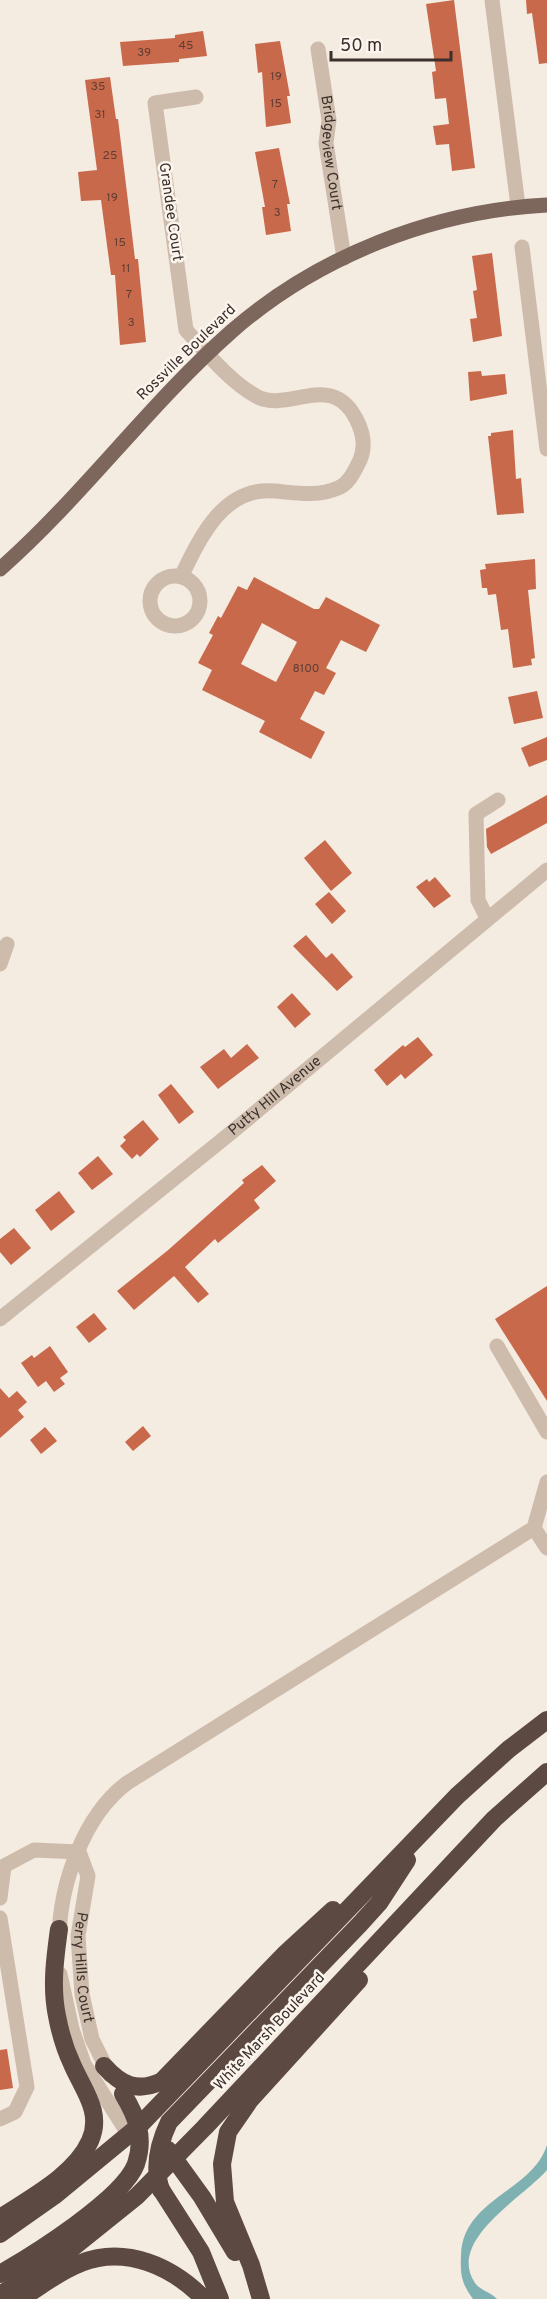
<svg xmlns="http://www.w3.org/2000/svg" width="547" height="2299" font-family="Overpass,sans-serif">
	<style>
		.water { fill: #7fb0b2 }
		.building { fill: #c8694b; fill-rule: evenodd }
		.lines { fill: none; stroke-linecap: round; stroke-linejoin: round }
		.minor { stroke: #cdbbac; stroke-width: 15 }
		.major { stroke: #7d675c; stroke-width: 15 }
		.highway { stroke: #5c4a42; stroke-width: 18 }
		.labels { text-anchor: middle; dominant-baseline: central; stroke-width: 5; stroke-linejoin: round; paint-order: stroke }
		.number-label { font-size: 12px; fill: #5e3e33 }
		.street-label { font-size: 15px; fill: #3b302b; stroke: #fbf5ee }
	</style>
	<rect width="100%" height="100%" fill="#f4ebe1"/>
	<!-- water -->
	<path class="water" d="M547 2145V2170C524 2197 446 2240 475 2283 481 2291 491 2292 497 2299H473C462 2284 460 2275 461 2256 462 2199 532 2192 547 2145Z"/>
	<!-- building -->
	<g class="building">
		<polygon points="454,0 475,168 452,171 449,144 436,145 433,126 449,124 446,98 435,99 432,72 436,71 426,4"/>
		<polygon points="526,0 547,0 547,63 539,64 532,13 527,14"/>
		<polygon points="203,31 207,56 179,59 179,62 123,66 120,42 175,38 175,35"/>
		<polygon points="280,41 290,96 287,96 291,123 266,127 262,72 258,73 255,44"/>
		<polygon points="110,77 116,119 118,119 135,259 138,259 146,342 120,345 115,275 111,275 101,200 81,201 78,172 97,170 85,80"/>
		<polygon points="279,148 290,204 287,204 291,231 266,235 262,207 265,207 255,152"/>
		<polygon points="492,253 502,336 473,342 470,319 477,318 473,291 477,290 472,256"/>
		<polygon points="481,371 482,376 505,374 507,394 470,401 468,372"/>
		<polygon points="513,430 516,479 521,478 524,513 497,515 488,436 491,436 491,433"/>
		<polygon points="535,559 536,589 528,590 535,658 531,659 532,665 513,668 508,629 501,630 496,594 488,595 487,588 482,588 480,570 486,569 485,564"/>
		<path d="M254 577 314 609H319L326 597 380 625 366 652 341 640 326 668 336 673 324 695 315 691 300 719 325 732 311 759 259 732 265 721 202 690 212 670 198 663 213 635 209 633 218 616 221 618 238 586 247 590ZM262 623 297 642 276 682 241 664Z"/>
		<polygon points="537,691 543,718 514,724 508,697"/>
		<polygon points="547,737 547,760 529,767 521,748"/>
		<polygon points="547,795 547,823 491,854 487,847 486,829"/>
		<polygon points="325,840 352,873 331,891 304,858"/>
		<polygon points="435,877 451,896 434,908 416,887 427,879 429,882"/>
		<polygon points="329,892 346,911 332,924 315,904"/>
		<polygon points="306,935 326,958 332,953 353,977 337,991 293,946"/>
		<polygon points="292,993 311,1014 295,1028 277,1007"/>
		<polygon points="418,1037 433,1055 405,1079 401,1074 387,1086 374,1070 403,1045 405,1047"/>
		<polygon points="247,1044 259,1058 218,1089 200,1067 224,1049 231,1058"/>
		<polygon points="171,1084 194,1112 179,1124 158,1095"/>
		<polygon points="143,1120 159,1139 140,1157 137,1154 132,1159 120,1146 126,1140 123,1137"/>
		<polygon points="98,1156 113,1174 92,1190 78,1173"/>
		<polygon points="262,1165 276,1181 254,1200 260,1208 218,1243 215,1239 185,1267 209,1294 198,1303 174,1276 134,1310 117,1291 167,1251 244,1183 242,1180"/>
		<polygon points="59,1191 75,1212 51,1231 35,1210"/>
		<polygon points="14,1228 31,1248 11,1265 0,1252 0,1239"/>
		<polygon points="547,1286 547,1401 495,1319"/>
		<polygon points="94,1313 107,1329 89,1343 76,1327"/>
		<polygon points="50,1346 68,1372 60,1378 65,1384 54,1392 46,1381 38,1387 21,1363 32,1355 34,1358"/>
		<polygon points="0,1388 9,1398 17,1391 27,1402 18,1410 24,1417 0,1438"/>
		<polygon points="143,1426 151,1436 133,1451 125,1442"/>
		<polygon points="45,1427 57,1441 41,1454 30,1440"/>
		<polygon points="7,2049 13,2088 0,2090 0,2050"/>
	</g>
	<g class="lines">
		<!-- minor -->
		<g class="minor">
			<polyline points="492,0 518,206"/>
			<path id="s1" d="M318 49 329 120 326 143 344 258"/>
			<polyline points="522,247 547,449"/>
			<circle cx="175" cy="601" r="25"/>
			<path d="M181 577C200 538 223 486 275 491 296 493 318 497 338 488 349 484 355 470 360 460 365 448 364 437 359 425 334 366 290 415 256 396 229 381 206 352 186 330L155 103 196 97"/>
			<polyline points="487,918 478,900 476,814 498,800"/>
			<polyline points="0,964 7,944"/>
			<path id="s2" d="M0 1319 227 1136 547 870"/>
			<polyline points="497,1346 547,1432"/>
			<polyline points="534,1528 547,1548"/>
			<path id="s3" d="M79 1852 88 1876 78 1936 82 1994 92 2039 110 2075"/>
			<polyline points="0,1898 4,1866 34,1850 79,1852"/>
			<polyline points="0,1918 27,2087 15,2112 0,2119"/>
			<path d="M59 1938C60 1885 83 1816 127 1783L534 1528 547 1482"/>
			<polyline points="60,1974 72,2029 84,2064 129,2135"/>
		</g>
		<!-- major -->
		<path class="major" d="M0 569C83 496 149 404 232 331 318 256 433 211 547 205"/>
		<!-- highway -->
		<g class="highway">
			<path d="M104 2066C121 2085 137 2093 162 2081L284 1955 333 1910"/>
			<polyline points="168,2150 202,2197 235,2252"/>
			<polyline points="155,2180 201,2252 220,2299"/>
			<path d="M161 2190C153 2167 159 2143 169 2122L360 1924 379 1903 407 1860"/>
			<path d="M0 2218C30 2198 75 2175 90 2141 103 2112 83 2090 72 2064 65 2049 60 2032 57 2016 51 1987 55 1958 59 1929"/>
			<polyline points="0,2234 54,2196 139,2126 457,1796 509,1749 547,1720"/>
			<path d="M0 2274C33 2255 123 2199 136 2164 145 2137 137 2117 123 2094"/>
			<polyline points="0,2295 66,2253 137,2196 205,2127 494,1819 547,1772"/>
			<path d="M20 2299C40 2287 59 2271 81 2263 126 2245 173 2267 204 2299"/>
			<polyline points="261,2299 251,2265 225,2202 222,2164 228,2132 250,2100 359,1980"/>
		</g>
	</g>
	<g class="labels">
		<!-- number labels -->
		<g class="number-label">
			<text x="186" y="46">45</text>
			<text x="144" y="53">39</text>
			<text x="276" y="77">19</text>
			<text x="98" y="87">35</text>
			<text x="276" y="104">15</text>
			<text x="100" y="115">31</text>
			<text x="110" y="156">25</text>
			<text x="275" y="185">7</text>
			<text x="112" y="198">19</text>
			<text x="277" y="213">3</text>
			<text x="120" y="243">15</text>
			<text x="126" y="269">11</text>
			<text x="129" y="295">7</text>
			<text x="131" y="323">3</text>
			<text x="306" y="669">8100</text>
		</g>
		<!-- street labels -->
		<g class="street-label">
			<text stroke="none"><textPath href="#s1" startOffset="105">Bridgeview Court</textPath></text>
			<text transform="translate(170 212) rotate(82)">Grandee Court</text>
			<text transform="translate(187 353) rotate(-44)">Rossville Boulevard</text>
			<text stroke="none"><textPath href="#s2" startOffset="354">Putty Hill Avenue</textPath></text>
			<text stroke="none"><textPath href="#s3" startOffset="118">Perry Hills Court</textPath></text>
			<text transform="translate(270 2032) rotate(-47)">White Marsh Boulevard</text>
		</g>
	</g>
	<!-- scale -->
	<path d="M331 51v9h120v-9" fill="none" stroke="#3b302b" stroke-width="3"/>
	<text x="340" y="51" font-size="18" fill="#3b302b" stroke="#fbf5ee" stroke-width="4.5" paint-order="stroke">50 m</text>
</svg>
